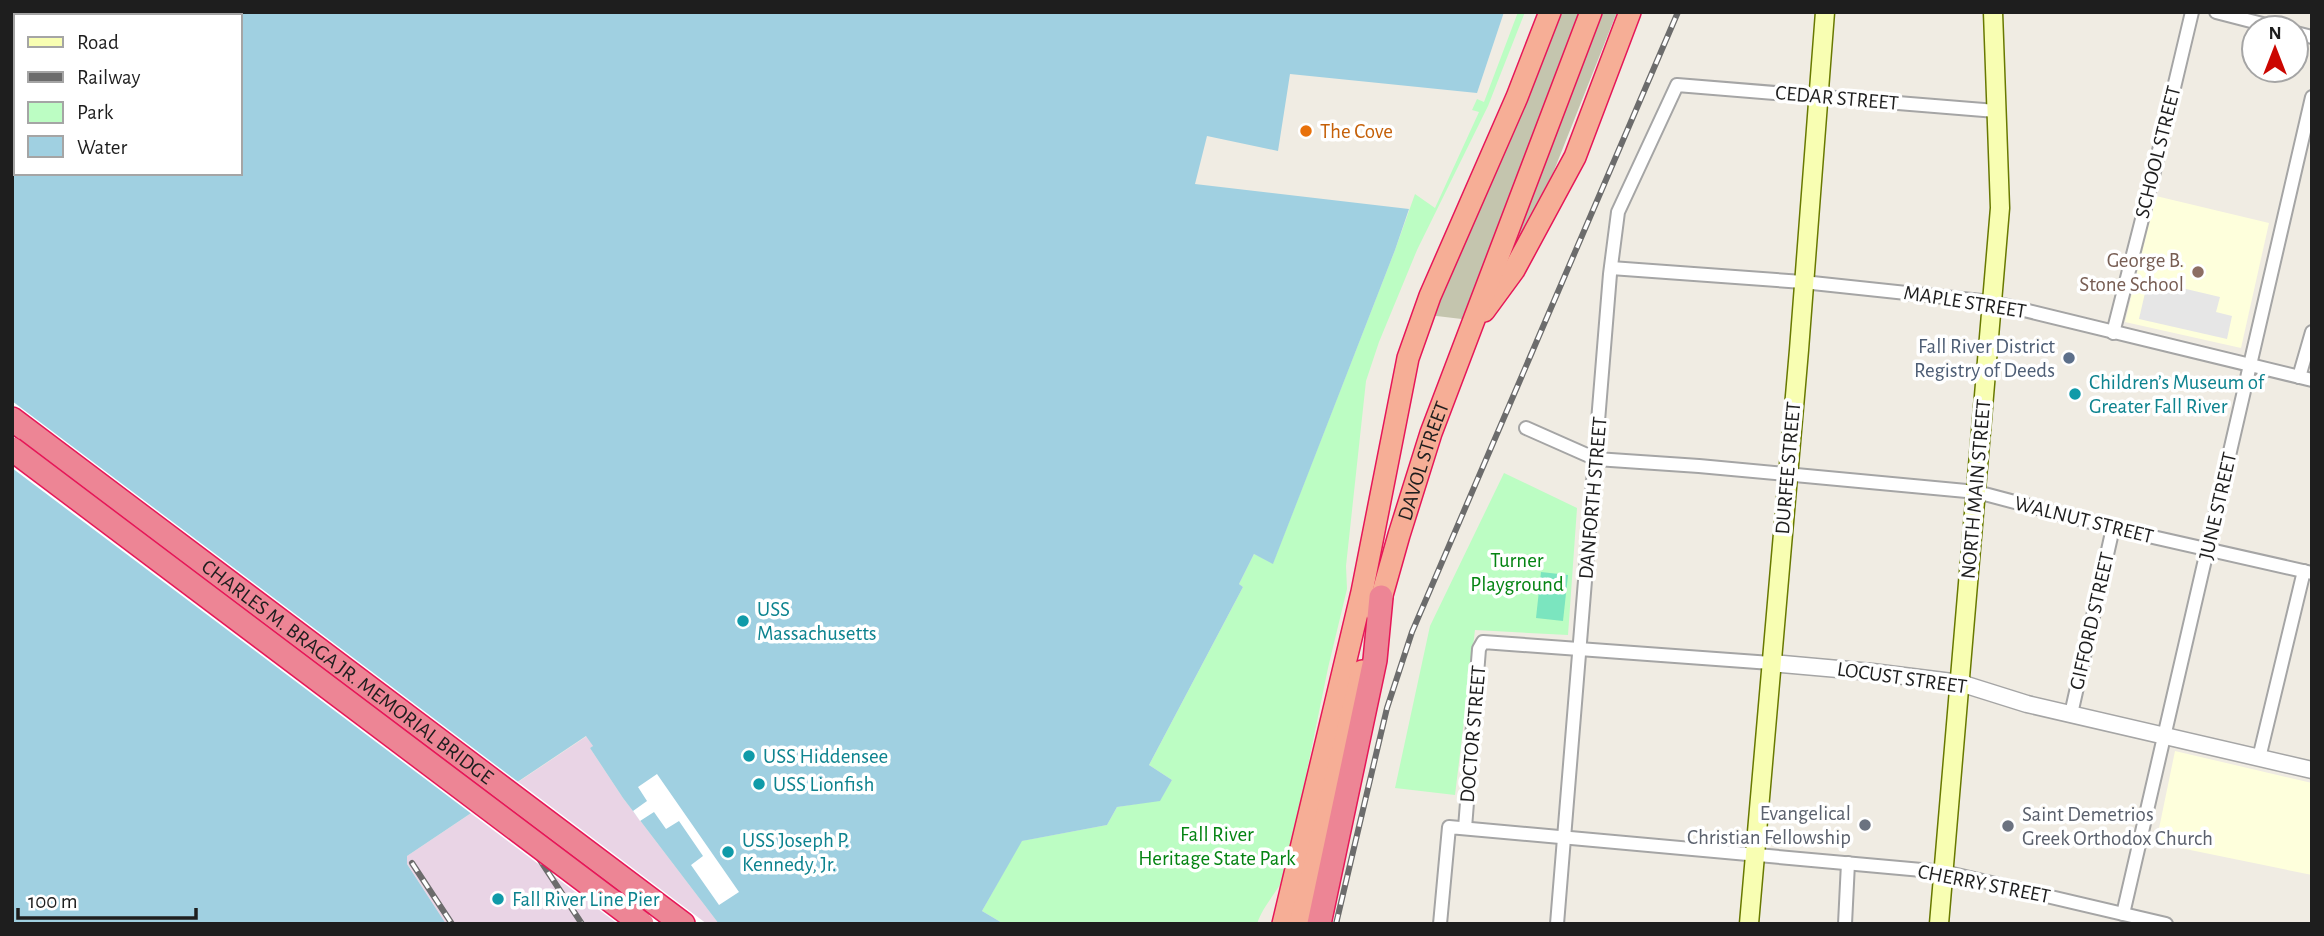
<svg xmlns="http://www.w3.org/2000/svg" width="2324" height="936" font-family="'Alegreya Sans',sans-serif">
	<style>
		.industrial { fill: #e9d4e5 }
		.education { fill: #feffdc }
		.construction { fill: #c4c5ae }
		.park { fill: #bcfdc3 }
		.pitch { fill: #7be5bf }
		.parking { fill: #e6e6e6 }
		.water { fill: #a0d0e1; fill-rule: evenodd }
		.pier { fill: #fff }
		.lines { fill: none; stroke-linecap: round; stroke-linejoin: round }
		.minor-casing { stroke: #a5a5a5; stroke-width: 16 }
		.tertiary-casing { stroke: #a5a5a5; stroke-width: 19 }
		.secondary-casing { stroke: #687900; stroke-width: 21 }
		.trunk-casing { stroke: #e61758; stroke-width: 24 }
		.motorway-casing { stroke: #e61758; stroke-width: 26 }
		.minor { stroke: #fff; stroke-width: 12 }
		.tertiary { stroke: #fff; stroke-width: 16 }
		.secondary { stroke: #f8feb2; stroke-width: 18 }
		.trunk { stroke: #f6ae96; stroke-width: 21 }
		.motorway { stroke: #ed8595; stroke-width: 23 }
		.rail-casing { stroke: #6c6c6c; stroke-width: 6 }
		.rail { stroke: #fff; stroke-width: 3.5; stroke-dasharray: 10; stroke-linecap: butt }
		.motorway-bridge-casing { stroke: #e61758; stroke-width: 26; stroke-linecap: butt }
		.motorway-bridge { stroke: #ed8595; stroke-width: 23 }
		.food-dot { fill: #e8710a; stroke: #fff; stroke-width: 2.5 }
		.education-dot { fill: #8d6e63; stroke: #fff; stroke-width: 2.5 }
		.service-dot { fill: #5c6f8a; stroke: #fff; stroke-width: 2.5 }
		.culture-dot { fill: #0f9aa8; stroke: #fff; stroke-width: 2.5 }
		.worship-dot { fill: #6b7280; stroke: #fff; stroke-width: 2.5 }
		.labels { text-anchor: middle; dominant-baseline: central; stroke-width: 7; stroke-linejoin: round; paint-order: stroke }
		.street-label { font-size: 21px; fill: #1e1e1e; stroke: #fff }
		.food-label { font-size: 21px; fill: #c56008; stroke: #fff; text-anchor: start }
		.education-label { font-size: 21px; fill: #785e54; stroke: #fff; text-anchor: end }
		.service-label { font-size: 21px; fill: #4e5e75; stroke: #fff; text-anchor: end }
		.culture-label { font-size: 21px; fill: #0d838f; stroke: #fff; text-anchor: start }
		.park-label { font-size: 21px; fill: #048412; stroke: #fff }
		.worship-label { font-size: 21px; fill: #5b616d; stroke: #fff; text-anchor: end }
	</style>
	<rect width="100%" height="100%" fill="#f0ece3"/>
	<!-- industrial -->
	<polygon class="industrial" points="587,736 593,746 590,748 623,798 719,924 446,924 406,862 407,856"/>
	<!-- education -->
	<g class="education">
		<polygon points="2156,196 2269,223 2241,348 2125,322"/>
		<polygon points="2175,751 2312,783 2312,875 2156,843"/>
	</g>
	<!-- construction -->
	<polygon class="construction" points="1550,12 1617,12 1553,173 1469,333 1470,320 1420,314"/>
	<!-- park -->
	<g class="park">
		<path d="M1518 12H1525L1488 106 1417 250 1379 342 1366 381 1346 566 1347 589 1328 668 1286 873C1278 892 1263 905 1257 924H1004L982 911 1021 841 1107 825 1117 807 1160 800 1172 780 1149 765 1243 587 1239 584 1254 554 1273 563 1395 250 1415 194 1435 208 1479 112 1472 110 1477 99 1484 102Z"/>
		<polygon points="1504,473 1577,508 1568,635 1475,630 1455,795 1395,788 1430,626"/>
	</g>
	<!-- pitch -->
	<polygon class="pitch" points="1541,572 1568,575 1563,621 1536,618"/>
	<!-- parking -->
	<polygon class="parking" points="2148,280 2220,297 2216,312 2232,316 2227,339 2139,319"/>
	<!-- water -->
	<path class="water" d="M12 12H1504L1477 93 1290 74 1278 151 1207 136 1195 184 1409 209 1395 250 1273 564 1254 554 1239 584 1243 587 1149 765 1172 780 1160 801 1117 807 1107 825 1022 841 982 911 1004 924H719L623 798 590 748 593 746 586 736 407 856V864L446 924H12ZM16 16H240V173H16Z"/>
	<!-- pier -->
	<g class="pier">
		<polygon points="12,401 707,924 618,924 12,468"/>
		<polygon points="657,774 739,892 719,905 691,865 703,856 679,821 666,829 654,812 640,821 633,811 647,801 638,787"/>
	</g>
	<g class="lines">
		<defs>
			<g id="minor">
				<polyline points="2216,12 2278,28"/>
				<polyline points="2296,33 2312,37"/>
				<polyline points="1611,268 1803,282 1991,302 2312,380"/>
				<polyline points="2113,333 2152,180 2192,12"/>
				<polyline points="2299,377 2312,332"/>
				<polyline points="1526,428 1596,459 1699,466 1977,492 2113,528 2312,573"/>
				<polyline points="2071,714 2113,528"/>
				<polyline points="2259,758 2304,571"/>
				<polyline points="1465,828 1479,649 1483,642 1771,663"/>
				<polyline points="2123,914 2312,97"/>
				<polyline points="1440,924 1449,827 1944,872 2166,924"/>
				<polyline points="1557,924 1610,274 1618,212 1677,85 1996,111"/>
				<polyline points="1845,924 1848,863"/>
			</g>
			<polyline id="tertiary" points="1771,663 1872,672 1960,683 2027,704 2312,770"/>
			<g id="secondary">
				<polyline points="1749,924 1799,350 1825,12"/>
				<polyline points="1939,924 2000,208 1993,12"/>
			</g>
			<g id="trunk">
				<polyline points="1484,311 1514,270 1575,157 1630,12"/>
				<path id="s1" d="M1377 613 1399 535 1431 433 1591 12"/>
				<polyline points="1283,924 1362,592 1408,358 1430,296 1517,97 1550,12"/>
				<polyline points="1300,924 1362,671"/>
			</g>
			<g id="motorway">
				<path id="s2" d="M12 419 683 924"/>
				<polyline points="1319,924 1375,660 1381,597"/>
			</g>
		</defs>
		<!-- minor casing -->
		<use href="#minor" class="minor-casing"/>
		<!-- tertiary casing -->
		<use href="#tertiary" class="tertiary-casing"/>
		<!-- secondary casing -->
		<use href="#secondary" class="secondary-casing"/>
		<!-- trunk casing -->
		<use href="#trunk" class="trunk-casing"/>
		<!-- motorway casing -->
		<use href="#motorway" class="motorway-casing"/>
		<!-- minor -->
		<use href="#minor" class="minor"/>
		<!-- tertiary -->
		<use href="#tertiary" class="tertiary"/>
		<!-- secondary -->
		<use href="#secondary" class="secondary"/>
		<!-- trunk -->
		<use href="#trunk" class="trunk"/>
		<!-- motorway -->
		<use href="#motorway" class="motorway"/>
		<defs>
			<g id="rail">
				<polyline points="515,822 582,924"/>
				<polyline points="412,863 452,924"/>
				<polyline points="1336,924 1387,708 1412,632 1678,12"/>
			</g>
		</defs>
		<!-- rail casing -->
		<use href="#rail" class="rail-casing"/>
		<!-- rail -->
		<use href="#rail" class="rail"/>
		<defs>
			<polyline id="motorway-bridge" points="12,449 642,924"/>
		</defs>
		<!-- motorway-bridge casing -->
		<use href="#motorway-bridge" class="motorway-bridge-casing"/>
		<!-- motorway-bridge -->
		<use href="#motorway-bridge" class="motorway-bridge"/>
	</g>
	<!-- markers -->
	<circle class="food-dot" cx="1306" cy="131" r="7"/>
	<circle class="education-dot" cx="2198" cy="272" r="7"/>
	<circle class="service-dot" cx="2069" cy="358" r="7"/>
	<g class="culture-dot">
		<circle cx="2075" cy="394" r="7"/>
		<circle cx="743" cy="621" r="7"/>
		<circle cx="749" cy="756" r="7"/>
		<circle cx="759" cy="784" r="7"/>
		<circle cx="728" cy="852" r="7"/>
		<circle cx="498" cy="899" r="7"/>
	</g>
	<g class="worship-dot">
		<circle cx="1865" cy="825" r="7"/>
		<circle cx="2008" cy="826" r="7"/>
	</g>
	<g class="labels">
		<!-- street labels -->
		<g class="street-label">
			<text transform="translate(1837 98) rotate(5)">CEDAR STREET</text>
			<text transform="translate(2158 152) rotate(-76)">SCHOOL STREET</text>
			<text transform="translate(1965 302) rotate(9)">MAPLE STREET</text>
			<text stroke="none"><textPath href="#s1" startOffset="159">DAVOL STREET</textPath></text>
			<text transform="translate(1788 468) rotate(-85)">DURFEE STREET</text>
			<text transform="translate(1976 489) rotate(-85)">NORTH MAIN STREET</text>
			<text transform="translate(1593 498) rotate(-85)">DANFORTH STREET</text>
			<text transform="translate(2218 506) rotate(-77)">JUNE STREET</text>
			<text transform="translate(2084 520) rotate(14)">WALNUT STREET</text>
			<text transform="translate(2092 621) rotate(-77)">GIFFORD STREET</text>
			<text stroke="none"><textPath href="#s2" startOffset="420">CHARLES M. BRAGA JR. MEMORIAL BRIDGE</textPath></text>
			<text transform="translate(1902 678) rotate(8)">LOCUST STREET</text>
			<text transform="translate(1473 734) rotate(-85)">DOCTOR STREET</text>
			<text transform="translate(1984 884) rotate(11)">CHERRY STREET</text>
		</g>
		<!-- food labels -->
		<g class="food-label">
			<text x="1320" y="131">The Cove</text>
		</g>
		<!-- education labels -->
		<g class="education-label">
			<text x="2184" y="260">George B.<tspan x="2184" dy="24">Stone School</tspan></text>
		</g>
		<!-- service labels -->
		<g class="service-label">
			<text x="2055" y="346">Fall River District<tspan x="2055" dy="24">Registry of Deeds</tspan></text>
		</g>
		<!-- culture labels -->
		<g class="culture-label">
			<text x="2089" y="382">Children’s Museum of<tspan x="2089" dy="24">Greater Fall River</tspan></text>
			<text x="757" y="609">USS<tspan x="757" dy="24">Massachusetts</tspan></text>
			<text x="763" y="756">USS Hiddensee</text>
			<text x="773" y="784">USS Lionfish</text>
			<text x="742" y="840">USS Joseph P.<tspan x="742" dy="24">Kennedy, Jr.</tspan></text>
			<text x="512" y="899">Fall River Line Pier</text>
		</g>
		<!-- park labels -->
		<g class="park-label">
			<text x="1517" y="560">Turner<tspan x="1517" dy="24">Playground</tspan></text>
			<text x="1217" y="834">Fall River<tspan x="1217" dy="24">Heritage State Park</tspan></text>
		</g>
		<!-- worship labels -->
		<g class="worship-label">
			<text x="1851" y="813">Evangelical<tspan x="1851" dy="24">Christian Fellowship</tspan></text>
			<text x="2022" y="814" text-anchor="start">Saint Demetrios<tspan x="2022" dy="24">Greek Orthodox Church</tspan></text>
		</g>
	</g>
	<!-- border -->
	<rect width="2324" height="936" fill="none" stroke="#1e1e1e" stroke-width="28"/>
	<!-- legend -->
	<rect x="14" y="14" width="228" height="161" fill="#ffffff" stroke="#a5a5a5" stroke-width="2"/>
	<rect x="28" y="37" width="35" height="10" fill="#f8feb2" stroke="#a5a5a5" stroke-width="2"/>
	<text x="77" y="49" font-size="21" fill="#1e1e1e">Road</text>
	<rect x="28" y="72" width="35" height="10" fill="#6c6c6c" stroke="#a5a5a5" stroke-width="2"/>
	<text x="77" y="84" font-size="21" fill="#1e1e1e">Railway</text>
	<rect x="28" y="102" width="35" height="21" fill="#bcfdc3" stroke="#a5a5a5" stroke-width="2"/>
	<text x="77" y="119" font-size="21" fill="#1e1e1e">Park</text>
	<rect x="28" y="136" width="35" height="21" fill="#a0d0e1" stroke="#a5a5a5" stroke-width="2"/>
	<text x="77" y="154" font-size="21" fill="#1e1e1e">Water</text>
	<!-- north arrow -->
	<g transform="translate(2275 49)"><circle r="33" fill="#ffffff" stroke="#a5a5a5" stroke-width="2"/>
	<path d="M0-5L12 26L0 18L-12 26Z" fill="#cb0600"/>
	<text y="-10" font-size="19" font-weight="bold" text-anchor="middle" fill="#1e1e1e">N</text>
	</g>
	<!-- scale -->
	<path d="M18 908v10h178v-10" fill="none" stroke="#1e1e1e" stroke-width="3.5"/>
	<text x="28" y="908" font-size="21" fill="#1e1e1e" stroke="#ffffff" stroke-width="5" paint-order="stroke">100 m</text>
</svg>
